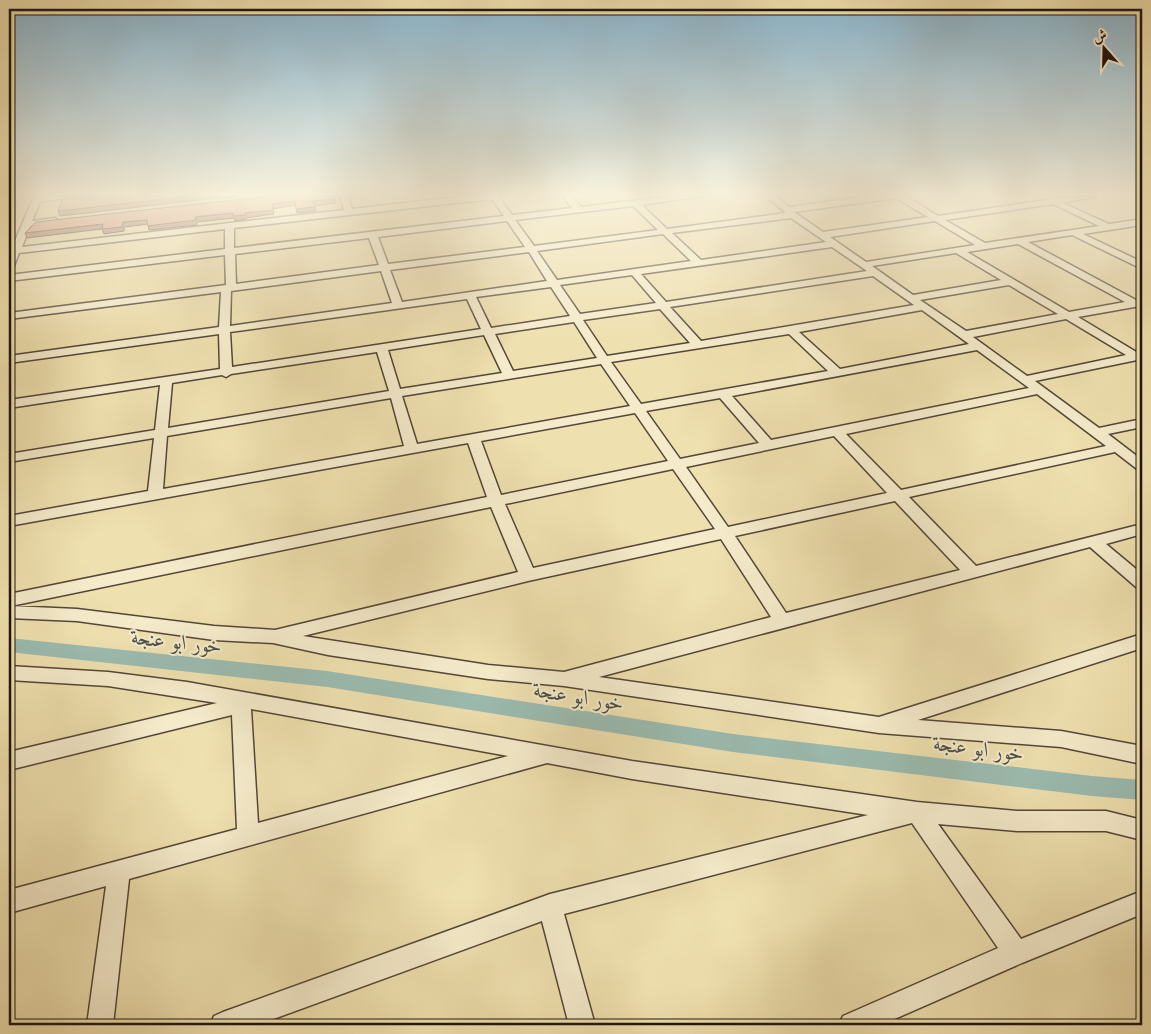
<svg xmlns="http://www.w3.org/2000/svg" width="1151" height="1034" font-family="Cardo,Amiri,serif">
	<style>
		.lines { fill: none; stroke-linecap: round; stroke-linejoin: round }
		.canal { fill: #9bbcb1; fill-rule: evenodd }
		.minor-casing { stroke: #534738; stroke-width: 3 }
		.minor { fill: #f5ebcb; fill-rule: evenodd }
		.shaded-wall { fill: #976355; stroke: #1f1410 }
		.building { fill: #d88d7a; stroke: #1f1410 }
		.labels { text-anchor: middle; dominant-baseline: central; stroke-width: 4; stroke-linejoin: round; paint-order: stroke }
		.near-water-label { font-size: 21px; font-style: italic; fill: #4a4f48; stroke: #f5ebcb }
	</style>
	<rect width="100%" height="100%" fill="#efe0af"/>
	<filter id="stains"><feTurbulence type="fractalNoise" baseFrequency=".004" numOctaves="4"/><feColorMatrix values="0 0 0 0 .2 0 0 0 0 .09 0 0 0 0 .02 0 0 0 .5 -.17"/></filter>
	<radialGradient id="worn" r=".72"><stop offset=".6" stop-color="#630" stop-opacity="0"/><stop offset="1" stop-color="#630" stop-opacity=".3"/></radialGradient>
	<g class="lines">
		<!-- canal -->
		<g class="canal">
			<polygon points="13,196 22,196 14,216 9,219 9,206"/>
			<polygon points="9,638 327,671 733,734 1092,776 1142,780 1142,800 1092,796 733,752 327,687 9,652"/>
		</g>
		<defs>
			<g id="minor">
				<path d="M34 196H77L40 202 32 221 55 218 59 221 55 224 30 226 22 247 344 210 340 196H348L352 209 466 196H498L512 215 572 208 563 196H572L581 207 672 196H701L642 205 667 229 786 213 766 196H776L789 207 873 196H906L938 216 1053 199 1096 196 1063 203 1109 224 1142 219V225L1083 234 1142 262V269L1072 235 1028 242 1136 300 1142 299V305L1140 306 1078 317 1138 353H1142V359L1035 381 1099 428 1142 419V427L1108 434 1142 460V470L1137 469 1115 452 909 497 976 566 1142 524V534L1106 544 1142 574V589L1136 587 1090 547 599 677 879 717 1142 634V648L918 720 1061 731 1142 746V764L1061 747 879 733 564 686 488 679 328 655 273 643 214 640 77 621 9 618V594L487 497 468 443 9 526V516L148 491 154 438 9 462V454L155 430 160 385 9 408V400L220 369 219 334 9 363V356L219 327 221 292 9 319V313L226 285 225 255 9 281V275L225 249V229L19 253 14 266 9 269V255ZM896 198 928 217 823 232 794 212ZM492 199 504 216 234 248V228ZM1053 204 1099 226 985 243 945 220ZM633 206 658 230 534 246 515 220ZM791 218 826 242 701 260 672 233ZM507 221 525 247 388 264 378 237ZM935 221 975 245 866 262 830 237ZM663 234 691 261 557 280 537 251ZM369 238 379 265 236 284 235 254ZM1018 244 1125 302 1069 312 967 252ZM832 247 867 271 666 302 641 274ZM529 252 547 281 402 302 390 270ZM956 253 1001 280 913 295 872 266ZM381 271 392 303 230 326 231 291ZM632 275 656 303 580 314 560 285ZM873 276 914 305 701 341 670 307ZM1009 285 1058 314 966 331 920 300ZM551 287 570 316 491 328 476 297ZM467 299 481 329 232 367 230 332ZM660 309 690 343 607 356 583 320ZM922 310 969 344 840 369 799 332ZM1066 319 1126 355 1027 376 973 337ZM574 322 597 358 513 371 495 334ZM789 334 828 371 641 404 611 362ZM484 335 502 373 400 389 388 350ZM977 350 1029 388 771 440 732 396ZM377 352 389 391 168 428 172 383 222 375 226 377 231 374ZM601 364 630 406 417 444 402 396ZM1037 394 1106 446 901 490 846 434ZM391 398 404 446 163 489 167 436ZM720 398 759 443 680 459 646 411ZM635 413 668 461 501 495 481 441ZM834 436 887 493 728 527 686 467ZM673 469 715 529 533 568 505 504ZM895 501 960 570 786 613 735 536ZM491 507 518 572 275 630 214 626 77 609 11 606ZM721 539 771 617 564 672 488 665 303 636 528 581Z"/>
				<path d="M9 666 108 672 187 682 632 761 917 802 1017 811H1106L1142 820V840L1106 831H1017L938 824 1021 939 1142 891V914L1022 963 881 1025H839L843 1016 998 948 912 823 564 914 595 1025H569L542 921 257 1025H210L214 1016 223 1012 550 894 868 815 632 779 547 763 129 879 113 1025H87L106 886 9 913V890L237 829 232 715 9 770V752L217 703 108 686 9 680ZM251 709 508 756 258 823Z"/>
			</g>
		</defs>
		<!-- minor casing -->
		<use href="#minor" class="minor-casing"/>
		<!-- minor -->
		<use href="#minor" class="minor"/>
	</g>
	<!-- shaded-wall -->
	<g class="shaded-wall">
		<polygon points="191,196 234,196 60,216 58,211"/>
		<polygon points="335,199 336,203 314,206 313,201"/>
		<polygon points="295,201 296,205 273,209 274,214 246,218 246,219 235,221 234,218 197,222 197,225 149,230 148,226 195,217 233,213 245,213 272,204"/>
		<polygon points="315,207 316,211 297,213 296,209"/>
		<polygon points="147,220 149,224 124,227 124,231 104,234 102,229 27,238 25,233 103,224"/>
	</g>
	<!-- building -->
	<g class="building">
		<polygon points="63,196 191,196 58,211"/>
		<polygon points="270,196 334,196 335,199 313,201 315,207 296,209 295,201 272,204 273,210 245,213 245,215 233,216 233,213 195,217 196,220 148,226 147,220 123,222 122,227 102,229 103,224 25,233 36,222"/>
	</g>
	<!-- sky -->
	<linearGradient id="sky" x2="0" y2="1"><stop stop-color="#89b7d2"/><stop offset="0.57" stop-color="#f8f1db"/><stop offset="1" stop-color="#f8f1db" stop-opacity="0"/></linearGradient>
	<rect width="1151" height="341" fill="url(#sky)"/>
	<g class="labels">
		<!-- near-water labels -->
		<g class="near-water-label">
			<text transform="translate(177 642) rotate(6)">خور ابو عنجة</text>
			<text transform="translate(579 697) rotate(9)">خور ابو عنجة</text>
			<text transform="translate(979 749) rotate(7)">خور ابو عنجة</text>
		</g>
	</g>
	<!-- margin -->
	<rect width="1151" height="1034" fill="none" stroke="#efe0af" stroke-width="30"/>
	<rect x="10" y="10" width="1131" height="1014" fill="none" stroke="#1f1410" stroke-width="2.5"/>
	<rect x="15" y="15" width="1121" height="1004" fill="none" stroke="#1f1410"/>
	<!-- north arrow -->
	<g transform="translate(1104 48) rotate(340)" stroke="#f5ebcb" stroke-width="4" paint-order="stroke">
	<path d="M0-4L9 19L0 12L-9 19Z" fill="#1f1410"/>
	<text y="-8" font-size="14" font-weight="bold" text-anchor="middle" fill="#1f1410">ش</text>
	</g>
	<rect width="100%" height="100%" filter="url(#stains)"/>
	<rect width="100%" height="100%" fill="url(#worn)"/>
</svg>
